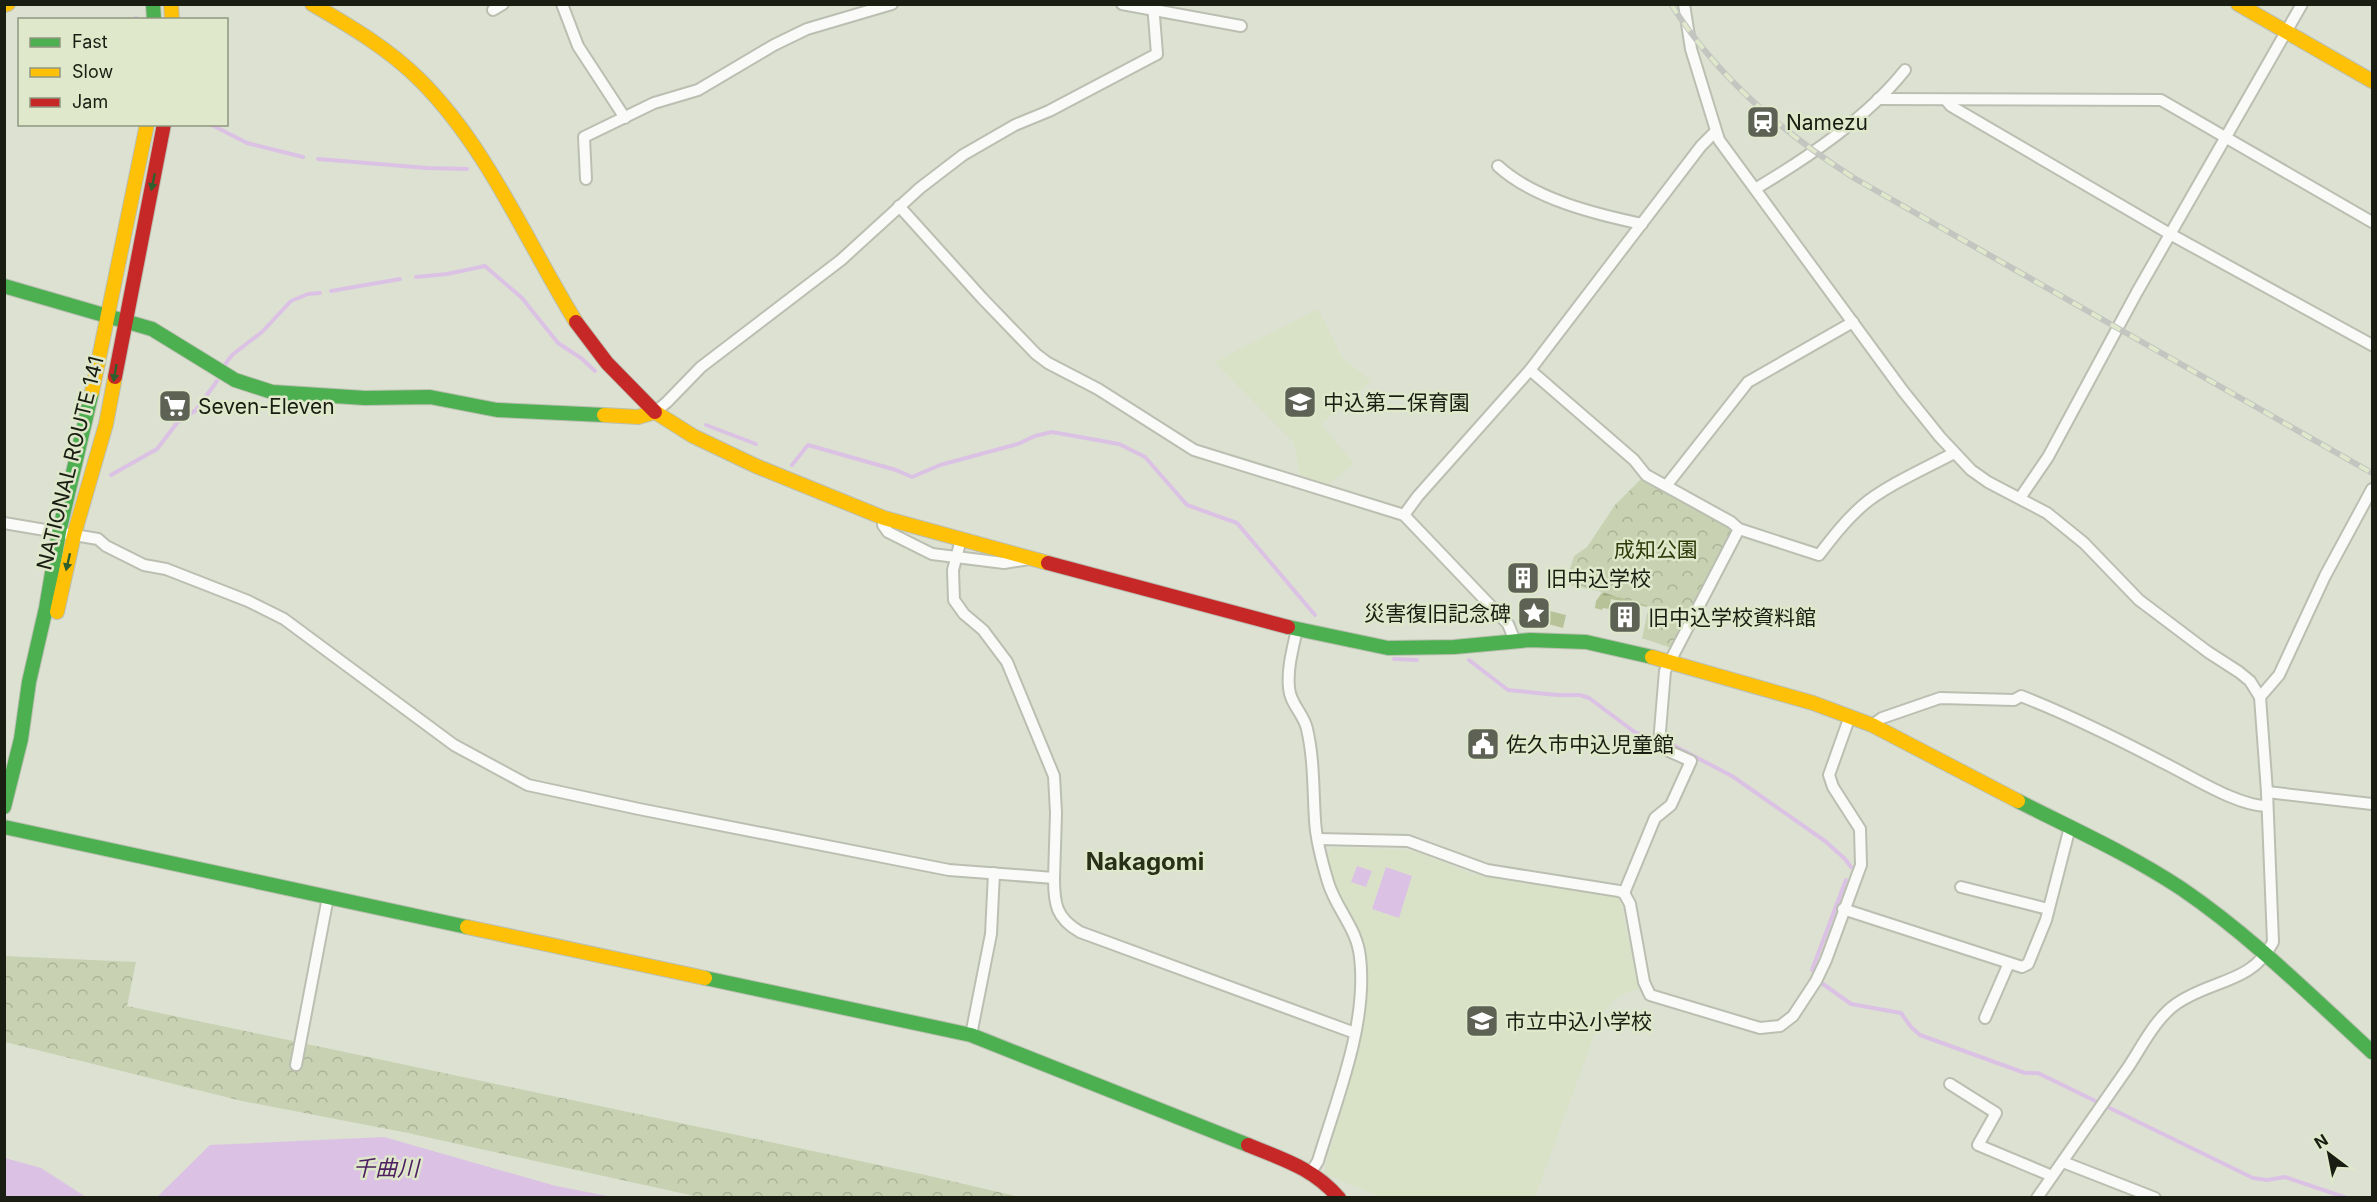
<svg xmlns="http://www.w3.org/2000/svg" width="2377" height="1202" font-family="Inter,'Noto Sans JP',sans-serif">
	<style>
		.built { fill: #d9e2c6 }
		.forest { fill: url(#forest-firs) }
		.park { fill: url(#park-crowns) }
		.water { fill: #dbc2e5 }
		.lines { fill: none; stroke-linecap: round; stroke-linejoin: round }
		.stream { stroke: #dbc2e5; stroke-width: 4 }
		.street-casing { stroke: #bbbfb2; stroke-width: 14 }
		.fast-casing { stroke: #bbbfb2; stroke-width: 16 }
		.slow-casing { stroke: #bbbfb2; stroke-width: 16 }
		.jam-casing { stroke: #bbbfb2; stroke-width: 16 }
		.street { stroke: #fafaf8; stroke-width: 10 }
		.fast { stroke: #4caf50; stroke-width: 14 }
		.slow { stroke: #ffc107; stroke-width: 14 }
		.jam { stroke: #c62828; stroke-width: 14 }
		.rail-casing { stroke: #c3c5c0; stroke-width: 6 }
		.rail { stroke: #dfe8ca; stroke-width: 4; stroke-dasharray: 11; stroke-linecap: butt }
		.oneway { fill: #305f2e }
		.labels { text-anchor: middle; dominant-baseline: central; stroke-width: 5; stroke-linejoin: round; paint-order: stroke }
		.poi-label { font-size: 21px; fill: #191d12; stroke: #dfe8ca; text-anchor: start }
		.street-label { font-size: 21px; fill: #191d12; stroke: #dfe8ca }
		.park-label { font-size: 21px; fill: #303b0a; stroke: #dfe8ca }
		.water-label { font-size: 22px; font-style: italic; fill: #4e2062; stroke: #dfe8ca }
		.quarter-label { font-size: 24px; font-weight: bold; fill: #2a3018; stroke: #dfe8ca }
	</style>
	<defs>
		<pattern id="forest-firs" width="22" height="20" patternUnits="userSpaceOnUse" patternTransform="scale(1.5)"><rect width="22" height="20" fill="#b7c298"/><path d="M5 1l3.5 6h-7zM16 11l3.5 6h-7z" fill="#9da682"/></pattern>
		<pattern id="park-crowns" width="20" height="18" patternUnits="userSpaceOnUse" patternTransform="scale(1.5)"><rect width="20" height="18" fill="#c8d2b2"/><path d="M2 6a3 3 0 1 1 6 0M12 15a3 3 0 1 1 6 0" fill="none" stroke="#abb498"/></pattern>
	</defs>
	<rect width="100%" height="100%" fill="#dce1d1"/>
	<!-- built -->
	<g class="built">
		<polygon points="1318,309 1343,359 1371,381 1321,424 1353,463 1328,485 1300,475 1294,443 1215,362"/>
		<polygon points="1332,847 1403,850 1423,854 1471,874 1606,894 1620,900 1638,988 1617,997 1602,1013 1535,1197 1381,1197 1324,1173 1363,1029 1366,1002 1364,951 1360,933 1334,885 1327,857"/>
	</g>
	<!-- forest -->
	<g class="forest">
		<polygon points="1604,590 1613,593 1615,596 1618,597 1619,594 1649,603 1647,607 1611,599 1609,609 1603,608 1602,610 1595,608 1596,601"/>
		<polygon points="1542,609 1566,615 1563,628 1522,617 1524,610"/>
	</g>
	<!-- park -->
	<g class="park">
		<polygon points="1643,477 1728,525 1731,532 1671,648 1642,638 1649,606 1598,591 1565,584 1574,556 1587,547 1615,505"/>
		<polygon points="5,956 136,962 127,1006 921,1174 1020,1197 699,1197 408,1133 242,1101 5,1042"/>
	</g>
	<!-- water -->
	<g class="water">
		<polygon points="1357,866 1372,871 1366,887 1351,882"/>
		<polygon points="1386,867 1412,876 1399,918 1372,909"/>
		<polygon points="384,1137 556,1186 613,1197 157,1197 210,1145"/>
		<polygon points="5,1158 41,1168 86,1197 5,1197"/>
	</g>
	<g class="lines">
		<!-- stream -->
		<g class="stream">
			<polyline points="136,20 136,18"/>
			<polyline points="210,124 247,143 303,157"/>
			<polyline points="318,159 427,168 467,169"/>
			<polyline points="416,277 447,274 485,266 522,298 558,343 581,358 595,371"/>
			<polyline points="331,291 400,279"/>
			<polyline points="224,366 232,355 262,332 291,301 308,294 320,293"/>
			<polyline points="706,425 756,444"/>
			<polyline points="792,465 808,445 896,470 912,477 940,465 1018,444 1035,436 1052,432 1119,444 1145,457 1187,505 1237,523 1315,615"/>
			<polyline points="111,475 157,449 177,423 196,410 217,381"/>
			<polyline points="1394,659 1417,660"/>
			<polyline points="1469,660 1508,690 1557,695 1580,695 1589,698 1636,733 1655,737"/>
			<polyline points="1667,742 1732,776 1825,841 1845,859 1851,867"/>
			<polyline points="1812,970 1846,880"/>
			<polyline points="1823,984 1851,1004 1901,1013 1911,1027 1920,1035 2025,1073 2038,1073 2253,1178 2267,1180 2285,1177 2347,1198"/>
		</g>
		<defs>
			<g id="street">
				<polyline points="562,4 578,46 625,118"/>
				<polyline points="1122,4 1241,26"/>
				<polyline points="1684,4 1691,49 1719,140 1903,391 1940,437 1971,470 1988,482 2047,513 2084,543 2139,600 2208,652 2239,672 2250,681 2260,697"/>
				<polyline points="493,10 503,4"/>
				<polyline points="1878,99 2161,100 2372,222"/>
				<polyline points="1946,100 1951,106 2170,234 2372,345"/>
				<path d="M1498 166C1534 199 1595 214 1642 224"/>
				<polyline points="586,179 584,137 654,103 698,90 774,45 807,29 892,4"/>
				<path d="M1755 189C1807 158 1867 118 1905 70"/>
				<polyline points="899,206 982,298 1036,354 1048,363 1098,389 1194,450 1404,515 1508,624 1515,641"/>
				<path d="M1530 370 1634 460 1646 475 1731 522 1739 529 1819 555C1832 538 1845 521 1862 506 1883 487 1928 467 1954 453"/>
				<polyline points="655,412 667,402 701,367 841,260 920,188 963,155 1015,125 1049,111 1157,54 1153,4"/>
				<polyline points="1666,486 1748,382 1853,322"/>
				<polyline points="2020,498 2048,457 2137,292 2302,4"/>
				<polyline points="1404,515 1418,496 1530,370 1701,146 1715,132"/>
				<polyline points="884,518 883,525 888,532 932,554 1004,563 1029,559"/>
				<path d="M4 523 98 539 106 546 144 565 166 569 248 601 284 619 454 745 528 785 639 809 949 870 1054 878C1054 904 1056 918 1080 932L1355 1033"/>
				<polyline points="961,539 953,570 954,600 964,614 983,630 1007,662 1054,776 1056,813 1054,878"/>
				<path d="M1297 629C1293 648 1287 668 1289 688 1290 704 1304 714 1307 729 1314 759 1313 789 1315 820 1316 841 1322 862 1328 882 1336 909 1357 928 1360 957 1368 1023 1337 1098 1318 1161L1311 1172"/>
				<path d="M1872 725 1882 718 1940 698 2014 700 2021 696C2069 715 2116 738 2162 762 2191 776 2237 806 2267 806"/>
				<polyline points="2267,792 2372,804"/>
				<polyline points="1318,839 1408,841 1487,870 1619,891 1624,893 1630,904 1644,982 1650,995 1760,1028 1780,1026 1793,1016 1816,981 1826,960 1861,865 1860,829 1833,787 1829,775 1850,716"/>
				<polyline points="1961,887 2048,909"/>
				<polyline points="1624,893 1655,818 1671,805 1691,761 1662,748 1659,743 1665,671 1739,529"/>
				<polyline points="1843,909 2022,967 2028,964 2046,920 2070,827"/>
				<polyline points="1985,1018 2009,963"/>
				<polyline points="971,1035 991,934 994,873"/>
				<polyline points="296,1065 328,897"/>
				<polyline points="1950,1084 1996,1113 1978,1145 2052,1176"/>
				<polyline points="2063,1162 2155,1198"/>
				<path d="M2037 1198C2068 1154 2098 1110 2129 1066 2142 1046 2156 1018 2176 1004 2211 979 2252 984 2273 942L2267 792 2260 697 2279 675 2325 576 2372 489"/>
			</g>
			<g id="fast">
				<polyline points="153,4 154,20"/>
				<polyline points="4,286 152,329 235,380 272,392 365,398 430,397 497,410 604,415"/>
				<polyline points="1288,627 1388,648 1454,647 1530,640 1586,642 1652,657"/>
				<path d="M2018 801C2073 829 2131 855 2182 889 2251 936 2311 996 2372 1052"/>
				<polyline points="4,807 21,739 29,682 46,608 59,532 92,392"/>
				<polyline points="4,827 467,927"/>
				<polyline points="705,978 971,1035 1248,1145"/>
			</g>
			<g id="slow">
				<polyline points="171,4 172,20"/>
				<path d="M312 4C350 26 389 49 420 80 488 148 526 241 576 322"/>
				<polyline points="2238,4 2372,81"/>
				<polyline points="4,5 8,4"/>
				<polyline points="92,392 147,124"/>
				<polyline points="604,415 638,417 655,412 693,436 756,466 884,518 1048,563"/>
				<polyline points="57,612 74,535 106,424 115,377"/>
				<polyline points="1652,657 1813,703 1872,725 2018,801"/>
				<polyline points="467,927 705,978"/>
			</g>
			<g id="jam">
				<polyline points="576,322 607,363 655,412"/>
				<polyline points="115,377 164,124"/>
				<polyline points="1048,563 1288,627"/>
				<path d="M1248 1145C1284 1160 1313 1168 1339 1198"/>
			</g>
		</defs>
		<!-- street casing -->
		<use href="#street" class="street-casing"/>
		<!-- fast casing -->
		<use href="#fast" class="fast-casing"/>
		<!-- slow casing -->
		<use href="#slow" class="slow-casing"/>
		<!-- jam casing -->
		<use href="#jam" class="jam-casing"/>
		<!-- street -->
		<use href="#street" class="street"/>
		<!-- fast -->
		<use href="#fast" class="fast"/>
		<!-- slow -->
		<use href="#slow" class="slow"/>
		<!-- jam -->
		<use href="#jam" class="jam"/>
		<defs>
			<path id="rail" d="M1671 4C1718 78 1782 132 1854 178L2372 473"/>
		</defs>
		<!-- rail casing -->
		<use href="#rail" class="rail-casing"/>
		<!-- rail -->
		<use href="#rail" class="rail"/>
	</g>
	<!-- one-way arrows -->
	<defs><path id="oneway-solid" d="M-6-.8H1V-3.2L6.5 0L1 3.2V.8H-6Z" transform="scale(1.5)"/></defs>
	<g class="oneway">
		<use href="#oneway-solid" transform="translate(153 182) rotate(102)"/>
		<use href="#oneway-solid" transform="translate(115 373) rotate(100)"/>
		<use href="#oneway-solid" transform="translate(68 562) rotate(103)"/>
	</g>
	<!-- icons -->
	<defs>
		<symbol id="station-square" viewBox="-11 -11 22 22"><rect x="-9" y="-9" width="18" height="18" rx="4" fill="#5d6255" stroke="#dfe8ca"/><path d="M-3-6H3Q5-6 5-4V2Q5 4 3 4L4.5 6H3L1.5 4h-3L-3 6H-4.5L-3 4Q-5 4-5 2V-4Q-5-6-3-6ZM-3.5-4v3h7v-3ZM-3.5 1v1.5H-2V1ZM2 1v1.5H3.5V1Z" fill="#fff"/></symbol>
		<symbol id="school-square" viewBox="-11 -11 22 22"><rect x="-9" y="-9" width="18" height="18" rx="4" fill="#5d6255" stroke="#dfe8ca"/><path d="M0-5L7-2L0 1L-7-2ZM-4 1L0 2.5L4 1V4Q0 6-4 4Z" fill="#fff"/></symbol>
		<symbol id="supermarket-square" viewBox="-11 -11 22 22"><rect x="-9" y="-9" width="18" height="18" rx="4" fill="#5d6255" stroke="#dfe8ca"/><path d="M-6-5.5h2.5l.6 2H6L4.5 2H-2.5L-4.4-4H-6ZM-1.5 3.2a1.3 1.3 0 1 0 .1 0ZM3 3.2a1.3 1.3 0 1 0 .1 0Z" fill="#fff"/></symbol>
		<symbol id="building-square" viewBox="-11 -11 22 22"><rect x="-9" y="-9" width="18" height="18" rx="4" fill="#5d6255" stroke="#dfe8ca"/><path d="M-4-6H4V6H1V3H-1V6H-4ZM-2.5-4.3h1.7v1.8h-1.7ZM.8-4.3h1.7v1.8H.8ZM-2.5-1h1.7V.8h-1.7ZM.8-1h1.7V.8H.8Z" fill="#fff"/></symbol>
		<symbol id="sight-square" viewBox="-11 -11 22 22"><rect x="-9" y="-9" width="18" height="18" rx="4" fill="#5d6255" stroke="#dfe8ca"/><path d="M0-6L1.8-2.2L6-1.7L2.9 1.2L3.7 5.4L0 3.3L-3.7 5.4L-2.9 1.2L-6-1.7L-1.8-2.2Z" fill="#fff"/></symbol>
		<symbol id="civic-square" viewBox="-11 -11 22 22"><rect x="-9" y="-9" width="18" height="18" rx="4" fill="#5d6255" stroke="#dfe8ca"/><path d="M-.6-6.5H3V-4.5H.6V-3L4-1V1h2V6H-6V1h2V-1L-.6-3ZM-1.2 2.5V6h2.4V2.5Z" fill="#fff"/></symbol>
	</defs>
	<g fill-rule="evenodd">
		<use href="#station-square" x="1744" y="103" width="38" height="38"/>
		<use href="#school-square" x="1281" y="383" width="38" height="38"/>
		<use href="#supermarket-square" x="156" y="387" width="38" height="38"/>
		<use href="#building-square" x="1504" y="559" width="38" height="38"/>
		<use href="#sight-square" x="1515" y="594" width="38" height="38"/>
		<use href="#building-square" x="1606" y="598" width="38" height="38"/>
		<use href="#civic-square" x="1464" y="725" width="38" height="38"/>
		<use href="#school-square" x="1463" y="1002" width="38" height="38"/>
	</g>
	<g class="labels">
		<!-- poi labels -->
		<g class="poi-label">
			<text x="1786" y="122">Namezu</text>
			<text x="1323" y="402">中込第二保育園</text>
			<text x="198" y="406">Seven-Eleven</text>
			<text x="1546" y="578">旧中込学校</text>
			<text x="1511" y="613" text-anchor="end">災害復旧記念碑</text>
			<text x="1648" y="617">旧中込学校資料館</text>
			<text x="1506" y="744">佐久市中込児童館</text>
			<text x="1505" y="1021">市立中込小学校</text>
		</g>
		<!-- street labels -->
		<g class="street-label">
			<text transform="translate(70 463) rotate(-76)">NATIONAL ROUTE 141</text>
		</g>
		<!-- park labels -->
		<g class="park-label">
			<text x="1656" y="549">成知公園</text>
		</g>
		<!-- water labels -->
		<g class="water-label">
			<text x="386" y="1168">千曲川</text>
		</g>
		<!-- quarter labels -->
		<g class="quarter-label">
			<text x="1145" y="861">Nakagomi</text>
		</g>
	</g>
	<!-- border -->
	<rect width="2377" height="1202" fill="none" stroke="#191d12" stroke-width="12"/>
	<!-- legend -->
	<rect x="18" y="18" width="210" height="108" fill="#dfe8ca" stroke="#909780" stroke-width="1.5"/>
	<rect x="30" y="38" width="30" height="9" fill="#4caf50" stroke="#909780" stroke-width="1.5"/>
	<text x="72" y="48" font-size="18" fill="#191d12">Fast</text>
	<rect x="30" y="68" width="30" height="9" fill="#ffc107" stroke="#909780" stroke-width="1.5"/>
	<text x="72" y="78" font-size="18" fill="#191d12">Slow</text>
	<rect x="30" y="98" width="30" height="9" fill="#c62828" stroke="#909780" stroke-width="1.5"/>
	<text x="72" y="108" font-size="18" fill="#191d12">Jam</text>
	<!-- north arrow -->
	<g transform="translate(2329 1154) rotate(328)" stroke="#dfe8ca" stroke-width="4.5" paint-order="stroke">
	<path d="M0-4.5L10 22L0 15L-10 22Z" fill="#191d12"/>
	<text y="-9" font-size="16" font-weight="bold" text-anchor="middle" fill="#191d12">N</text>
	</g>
</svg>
